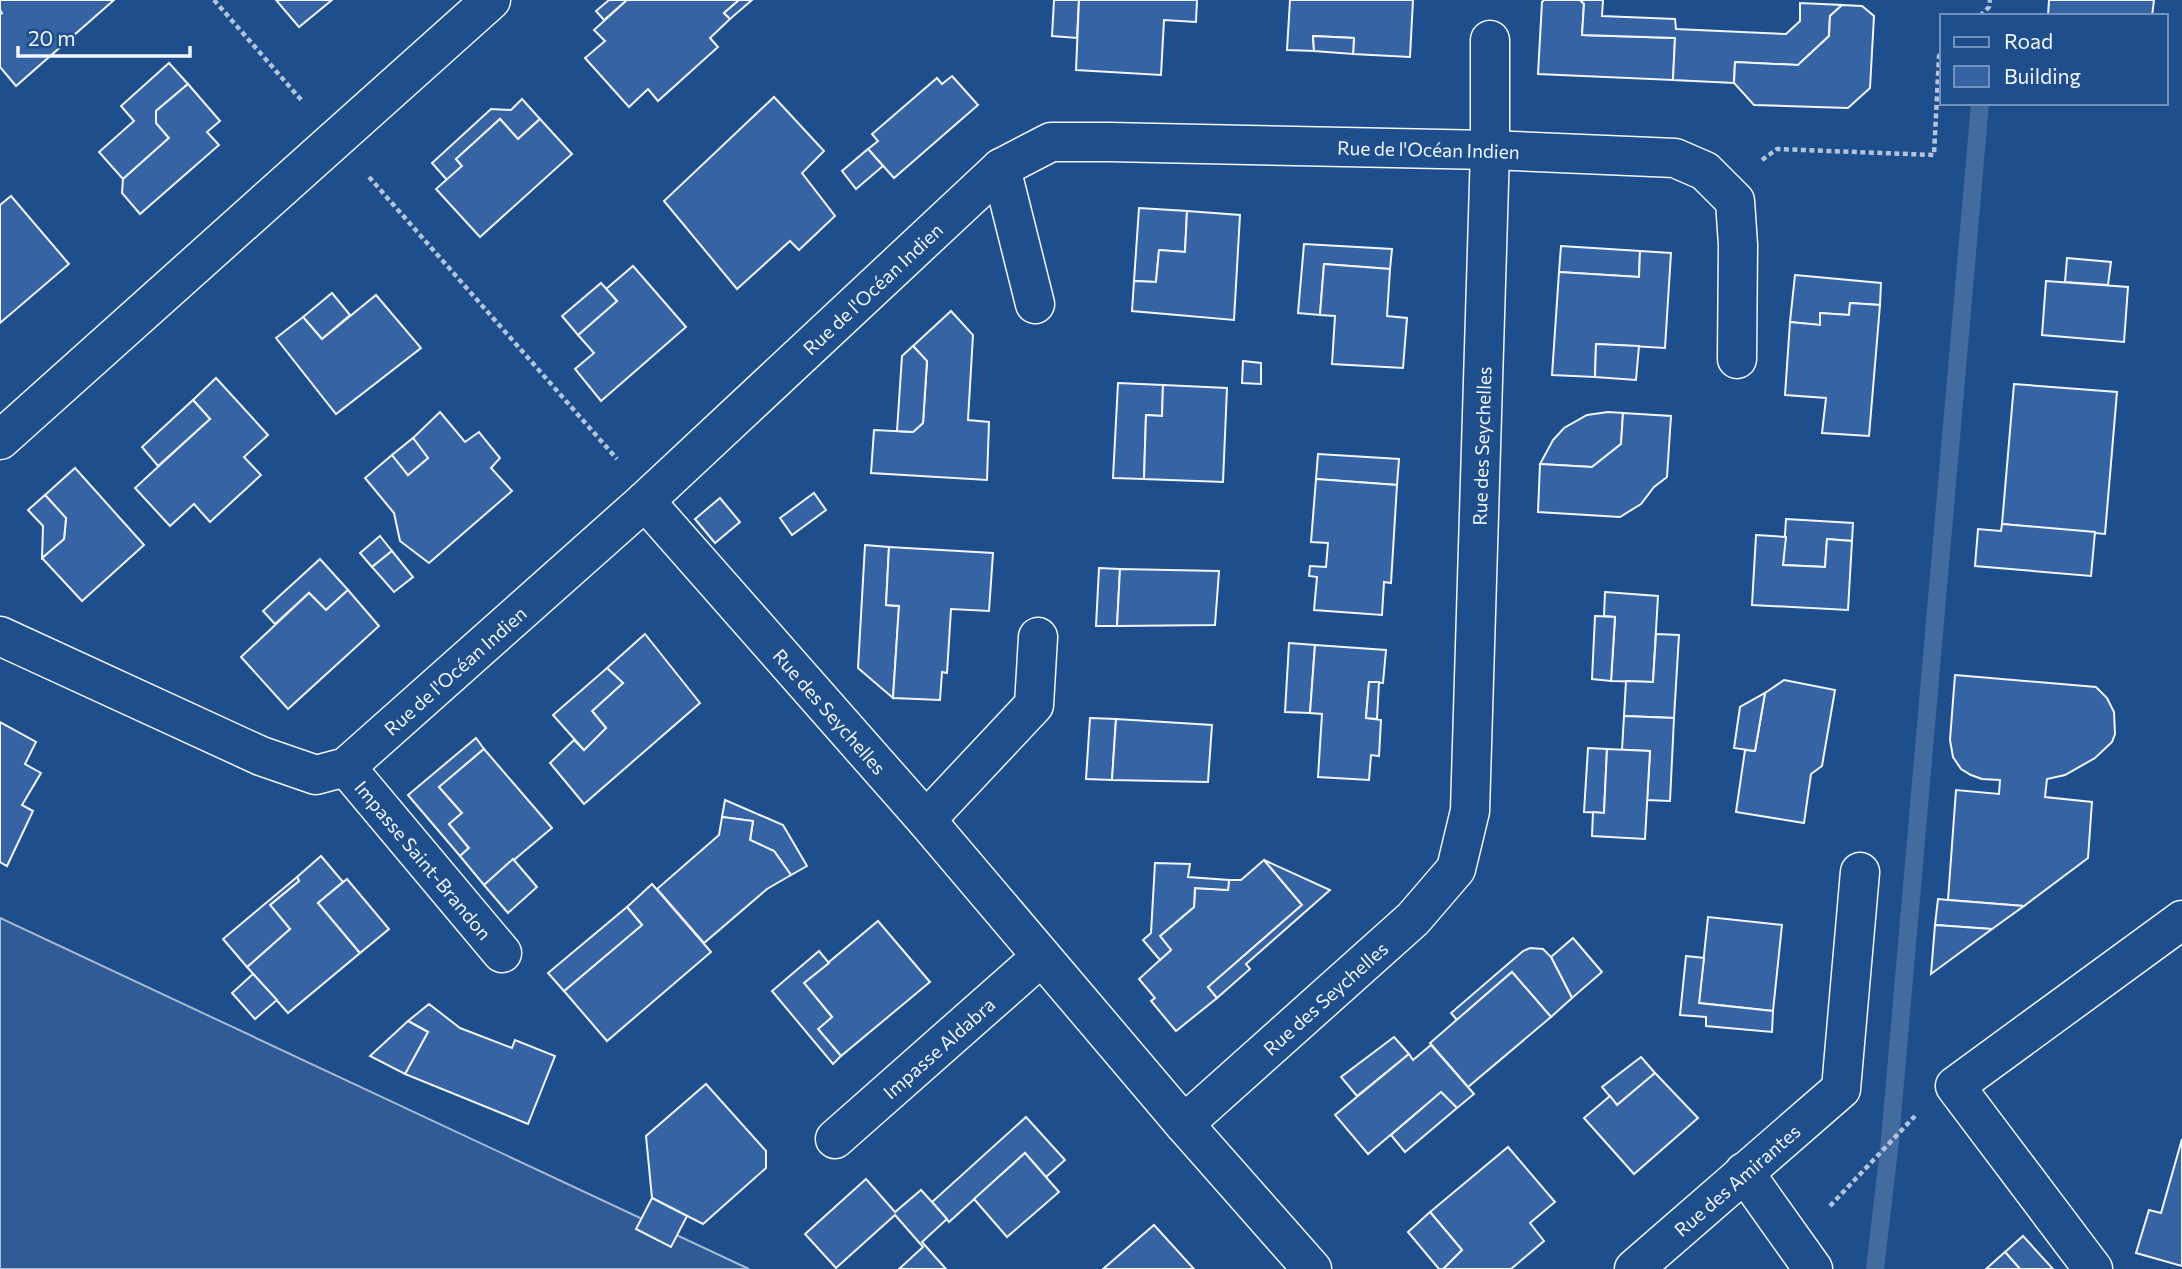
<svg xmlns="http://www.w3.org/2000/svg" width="2182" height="1269" font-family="Commissioner,sans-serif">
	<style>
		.built { fill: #305b95; stroke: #a8bbd7; stroke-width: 2 }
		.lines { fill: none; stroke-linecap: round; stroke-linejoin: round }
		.stream { stroke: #446ba0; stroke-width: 18 }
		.building { fill: #3563a3; stroke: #f2f6ff; stroke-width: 2 }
		.minor-casing { stroke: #f2f6ff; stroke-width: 41 }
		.path { stroke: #b3c4dc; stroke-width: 4.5; stroke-dasharray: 5 3.5; stroke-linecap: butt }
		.minor { stroke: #1f4e8c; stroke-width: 38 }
		.labels { text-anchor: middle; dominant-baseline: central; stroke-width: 5; stroke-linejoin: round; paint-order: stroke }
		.street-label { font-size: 19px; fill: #f2f6ff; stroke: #1f4e8c }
	</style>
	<rect width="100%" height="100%" fill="#1f4e8c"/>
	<!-- built -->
	<polygon class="built" points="0,918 749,1269 0,1269"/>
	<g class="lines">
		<!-- stream -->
		<polyline class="stream" points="1875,1269 1890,1140 1980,103"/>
	</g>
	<!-- building -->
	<g class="building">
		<polygon points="0,0 114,0 16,86 0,67 0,14 2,13 0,10"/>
		<polygon points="276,0 332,0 299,27"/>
		<polygon points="609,0 627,0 604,20 596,11"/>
		<polygon points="627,0 739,0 724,13 730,19 710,38 718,47 658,101 648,89 629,107 585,58 605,41 594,30"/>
		<polygon points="739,0 752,0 730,19 724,13"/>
		<polygon points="1054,0 1079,0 1077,38 1052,36"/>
		<polygon points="1079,0 1197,0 1196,22 1164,20 1161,75 1076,70"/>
		<polygon points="1290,0 1413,0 1410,57 1353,54 1354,38 1313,36 1314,51 1287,50"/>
		<polygon points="1544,0 1580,0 1584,4 1582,35 1675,38 1673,80 1538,74 1542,2"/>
		<polygon points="1580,0 1603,0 1602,16 1675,19 1676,29 1786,34 1800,21 1800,3 1842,5 1830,16 1829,36 1798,65 1735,62 1734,83 1673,80 1675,38 1582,35 1584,4"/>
		<polygon points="2049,0 2154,0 2152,16 2048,16"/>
		<polygon points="1842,5 1862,6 1874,16 1870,88 1848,108 1754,105 1734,83 1735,62 1798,65 1829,36 1830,16"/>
		<polygon points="1313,36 1354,38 1353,54 1314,51"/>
		<polygon points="169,63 188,84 156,111 156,123 169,138 123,179 99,152 134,121 121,106"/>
		<polygon points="952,76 978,105 894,178 868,149 878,141 872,134 937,78 942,84"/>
		<polygon points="188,84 220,121 207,132 219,145 140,214 122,193 123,179 169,138 156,123 156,111"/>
		<polygon points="774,97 824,151 802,173 835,216 799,250 790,241 737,289 664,201"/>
		<polygon points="522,99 540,119 518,139 500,119 456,159 462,166 447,180 432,163 491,109 511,110"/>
		<polygon points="500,119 518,139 540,119 572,154 480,237 436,189 462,166 456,159"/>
		<polygon points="868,149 883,166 856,189 842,171"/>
		<polygon points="11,196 69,264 0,323 0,205"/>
		<polygon points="1139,208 1187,211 1185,252 1159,250 1156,282 1134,281"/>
		<polygon points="1187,211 1240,215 1234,320 1132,311 1134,281 1156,282 1159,250 1185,252"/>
		<polygon points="1304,244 1392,249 1390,269 1324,264 1320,315 1298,313"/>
		<polygon points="1561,246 1640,251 1639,277 1559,272"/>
		<polygon points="1640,251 1671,253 1665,348 1596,344 1595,377 1552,375 1559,272 1639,277"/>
		<polygon points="2067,258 2111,262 2108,285 2065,282"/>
		<polygon points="1324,264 1390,269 1387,316 1407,318 1403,368 1332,364 1335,316 1320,315"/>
		<polygon points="633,266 686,327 601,401 575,369 594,353 578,335 617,301 606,289"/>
		<polygon points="1795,275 1881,283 1880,305 1850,303 1849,315 1820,313 1820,325 1790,322"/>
		<polygon points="2046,281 2128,287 2124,342 2042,335"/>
		<polygon points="601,283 617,301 578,335 562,316"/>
		<polygon points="332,293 350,315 322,339 303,317"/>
		<polygon points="376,295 421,348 336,414 276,338 303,317 322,339"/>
		<polygon points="1850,303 1880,305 1869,436 1822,433 1826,398 1785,395 1790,322 1820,325 1820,313 1849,315"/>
		<polygon points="951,311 973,335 968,420 989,422 987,480 871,473 874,430 913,432 923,423 927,361 913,346"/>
		<polygon points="1596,344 1639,346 1636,380 1595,377"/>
		<polygon points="913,346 927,361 923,423 913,432 897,431 902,356"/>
		<polygon points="1243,361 1261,363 1261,384 1242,383"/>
		<polygon points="216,378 268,435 244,457 261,475 210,522 194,504 170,526 135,488 210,419 193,400"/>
		<polygon points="1118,383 1163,385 1162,416 1146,415 1144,479 1113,478"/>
		<polygon points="2014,384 2117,392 2105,534 2002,524"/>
		<polygon points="1163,385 1227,388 1223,482 1144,479 1146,415 1162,416"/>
		<polygon points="193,400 210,419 158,466 142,447"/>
		<polygon points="440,412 465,442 479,432 500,458 491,468 512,491 429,563 400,541 394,513 365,478 392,455 408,475 428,458 413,438"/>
		<polygon points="1608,412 1623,413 1621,444 1592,467 1540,464 1553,440 1564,428 1587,415"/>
		<polygon points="1623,413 1671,416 1667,477 1654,487 1641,504 1620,517 1538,512 1540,464 1592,467 1621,444"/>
		<polygon points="413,438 428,458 408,475 392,455"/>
		<polygon points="1318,454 1399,459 1397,485 1316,479"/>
		<polygon points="75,468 144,545 82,601 42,558 64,539 66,518 45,495"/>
		<polygon points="1316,479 1397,485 1391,583 1384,582 1382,615 1314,610 1317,577 1309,576 1310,566 1326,567 1328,543 1311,542"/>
		<polygon points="814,493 826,510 792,535 780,518"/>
		<polygon points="45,495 66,518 64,539 42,558 43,526 28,510"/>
		<polygon points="720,498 740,522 715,543 695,519"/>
		<polygon points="1786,519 1853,523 1852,541 1827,539 1825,567 1783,565"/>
		<polygon points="2002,524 2095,532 2091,576 1975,566 1978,529 2001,531"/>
		<polygon points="1756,535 1786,537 1783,565 1825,567 1827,539 1852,541 1848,610 1752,605"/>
		<polygon points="380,536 392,551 372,567 360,553"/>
		<polygon points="865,545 889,547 886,605 899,606 893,698 858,668"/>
		<polygon points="889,547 993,553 989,611 951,609 947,673 942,672 940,700 893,698 899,606 886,605"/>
		<polygon points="392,551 413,577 394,592 372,567"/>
		<polygon points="320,559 348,590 326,610 309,593 275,624 263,611"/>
		<polygon points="1099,568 1120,569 1117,626 1096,626"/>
		<polygon points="1120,569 1219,571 1215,625 1117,626"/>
		<polygon points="348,590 379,626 288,709 241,657 309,593 326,610"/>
		<polygon points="1605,592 1658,596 1653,682 1611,681 1615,617 1604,616"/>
		<polygon points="1595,616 1615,617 1611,681 1592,679"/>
		<polygon points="645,634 700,703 584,804 550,763 574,740 584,750 606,728 592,711 623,683 607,668"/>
		<polygon points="1656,634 1679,635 1674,718 1624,716 1626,681 1653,682"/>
		<polygon points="1289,643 1315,645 1310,713 1285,712"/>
		<polygon points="1315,645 1386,650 1383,683 1369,682 1366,718 1381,720 1379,756 1371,755 1369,780 1318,777 1322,714 1310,713"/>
		<polygon points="607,668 623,683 592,711 606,728 584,750 553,715"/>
		<polygon points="1955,675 2096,687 2107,698 2114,712 2115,734 2112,742 2095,758 2065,775 2047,779 2045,797 2092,802 2088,858 2024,906 1948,900 1956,790 1999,794 2000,780 1982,779 1971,775 1961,769 1953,757 1950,740"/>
		<polygon points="1784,680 1835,690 1822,766 1811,774 1804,823 1736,812 1745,750 1755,751 1765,693"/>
		<polygon points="1369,682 1379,682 1377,719 1366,718"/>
		<polygon points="1765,693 1755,751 1734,748 1740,707"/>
		<polygon points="1624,716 1674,718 1670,801 1647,800 1650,751 1622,750"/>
		<polygon points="1090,718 1116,719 1112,780 1086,779"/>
		<polygon points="1116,719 1212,725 1208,782 1112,780"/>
		<polygon points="0,722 36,742 25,764 41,773 22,805 33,811 7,866 0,862"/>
		<polygon points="476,738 484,749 439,787 462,813 449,824 469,848 460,856 408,795"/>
		<polygon points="1588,748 1607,749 1604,813 1584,812"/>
		<polygon points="484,749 552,828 484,885 460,856 469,848 449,824 462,813 439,787"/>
		<polygon points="1607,749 1650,751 1645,839 1592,836 1593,812 1604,813"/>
		<polygon points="725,800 783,825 807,866 791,875 774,851 750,840 753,821 722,817"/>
		<polygon points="722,817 753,821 750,840 774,851 791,875 767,889 704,943 657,889 719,835"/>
		<polygon points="321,856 343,882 318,903 360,953 288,1013 247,967 290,929 270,905 299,881 297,877"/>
		<polygon points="513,859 537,887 508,913 484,885"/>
		<polygon points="1264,860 1302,905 1208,987 1217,998 1176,1031 1151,1001 1155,998 1139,979 1171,950 1160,936 1194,907 1195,888 1228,890 1229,880 1241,880"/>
		<polygon points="1264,860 1330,890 1246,964 1250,969 1217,998 1208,987 1302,905"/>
		<polygon points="1155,863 1190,864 1188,877 1229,880 1228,890 1195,888 1194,907 1160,936 1171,950 1160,960 1143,940 1151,933"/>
		<polygon points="297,877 299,881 270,905 290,929 247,967 223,939"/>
		<polygon points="347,879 389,929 360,953 318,903"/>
		<polygon points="652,884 711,952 607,1041 564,991 642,925 627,907"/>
		<polygon points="1938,899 1948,900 2024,906 1992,929 1935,925"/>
		<polygon points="627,907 642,925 564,991 548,973"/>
		<polygon points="1708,917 1782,925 1773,1011 1699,1003"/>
		<polygon points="878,921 930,982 841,1056 818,1029 832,1017 804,983"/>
		<polygon points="1935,925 1992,929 1931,974"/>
		<polygon points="1573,938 1602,972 1572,998 1551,957"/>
		<polygon points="1530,948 1543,949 1551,957 1572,998 1551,1017 1512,972 1457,1020 1451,1013 1523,951"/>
		<polygon points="819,951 829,963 804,983 832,1017 818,1029 841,1056 833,1064 772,991"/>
		<polygon points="1686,956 1704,958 1699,1003 1773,1011 1772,1032 1706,1026 1706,1017 1680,1015"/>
		<polygon points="1512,972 1551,1017 1468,1087 1430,1043"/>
		<polygon points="253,974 277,1000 255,1019 232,993"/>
		<polygon points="429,1004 460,1028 512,1048 515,1040 555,1056 528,1124 405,1074 428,1032 408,1021"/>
		<polygon points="408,1021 428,1032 405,1074 370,1056"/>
		<polygon points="1394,1037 1409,1054 1357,1096 1341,1077"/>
		<polygon points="1431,1045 1474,1094 1457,1108 1441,1092 1368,1154 1335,1115 1409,1054 1413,1060"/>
		<polygon points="1641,1057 1655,1073 1617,1105 1602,1087"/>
		<polygon points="1655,1073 1698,1118 1634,1174 1584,1118 1610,1096 1617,1105"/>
		<polygon points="706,1084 766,1151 766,1168 703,1224 652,1198 646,1136"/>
		<polygon points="1441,1092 1457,1108 1405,1152 1391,1135"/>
		<polygon points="1026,1117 1065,1160 1046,1177 1025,1153 949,1222 932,1202"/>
		<polygon points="2182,1139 2182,1266 2136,1253 2149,1210 2161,1213"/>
		<polygon points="1508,1147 1555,1202 1530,1223 1544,1241 1511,1269 1443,1269 1462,1250 1430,1212"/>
		<polygon points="1025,1153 1059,1192 1007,1237 974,1199"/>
		<polygon points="866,1179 895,1212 921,1190 932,1202 947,1219 922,1242 946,1269 899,1269 923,1247 895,1215 836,1268 805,1234"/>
		<polygon points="652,1198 687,1216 671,1247 636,1229"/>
		<polygon points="1430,1212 1462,1250 1443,1269 1439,1269 1408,1232"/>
		<polygon points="1154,1225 1194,1269 1103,1269"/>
		<polygon points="2023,1236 2053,1269 2020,1269 2005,1252"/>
		<polygon points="2005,1252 2020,1269 1986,1269"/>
	</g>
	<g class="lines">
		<defs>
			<g id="minor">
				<polyline points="1001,168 1035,304"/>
				<polyline points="0,440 491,0"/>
				<path id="s1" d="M645 501 926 820 1184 1124 1413 919 1456 869 1470 811 1490 150V40"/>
				<path id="s2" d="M0 636 261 756 316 775 346 767 645 501 1001 168 1051 142H1109L1490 150 1675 158 1705 171 1735 201 1738 245 1737 359"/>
				<path id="s3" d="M346 767 502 953"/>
				<polyline points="926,820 1034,705 1038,637"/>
				<polyline points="1184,1124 1312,1269"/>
				<path id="s4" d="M835 1139 1041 957"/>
				<polyline points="1744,1172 1813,1269"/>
				<path id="s5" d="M1634 1269 1841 1089 1860 872"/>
				<polyline points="2093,1269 1955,1086 2182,920"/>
			</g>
		</defs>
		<!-- minor casing -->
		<use href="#minor" class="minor-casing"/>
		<!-- path -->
		<g class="path">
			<polyline points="214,0 303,102"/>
			<polyline points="1980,16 1989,7 1990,0"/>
			<polyline points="1762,160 1777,149 1934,155 1939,56 1942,53"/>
			<polyline points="369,177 617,459"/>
			<polyline points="1830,1206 1915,1116"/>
		</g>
		<!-- minor -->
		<use href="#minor" class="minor"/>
	</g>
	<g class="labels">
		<!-- street labels -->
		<g class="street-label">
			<text stroke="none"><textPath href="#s2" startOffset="1698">Rue de l'Océan Indien</textPath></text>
			<text stroke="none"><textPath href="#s2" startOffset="1088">Rue de l'Océan Indien</textPath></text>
			<text stroke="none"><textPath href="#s1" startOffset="1622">Rue des Seychelles</textPath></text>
			<text stroke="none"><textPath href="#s2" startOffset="522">Rue de l'Océan Indien</textPath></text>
			<text stroke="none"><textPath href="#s1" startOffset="280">Rue des Seychelles</textPath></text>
			<text stroke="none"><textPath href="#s3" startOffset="121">Impasse Saint-Brandon</textPath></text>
			<text stroke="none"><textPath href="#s1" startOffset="1013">Rue des Seychelles</textPath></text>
			<text stroke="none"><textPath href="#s4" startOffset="138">Impasse Aldabra</textPath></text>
			<text stroke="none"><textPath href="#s5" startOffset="136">Rue des Amirantes</textPath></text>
		</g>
	</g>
	<!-- legend -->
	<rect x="1940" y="14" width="228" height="91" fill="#1f4e8c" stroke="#7391ba" stroke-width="2"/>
	<rect x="1954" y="37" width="35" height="10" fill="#1f4e8c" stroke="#7391ba" stroke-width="2"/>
	<text x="2004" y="49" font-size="21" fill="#f2f6ff">Road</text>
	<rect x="1954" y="66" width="35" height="21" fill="#3563a3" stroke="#7391ba" stroke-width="2"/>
	<text x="2004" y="84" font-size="21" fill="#f2f6ff">Building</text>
	<!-- scale -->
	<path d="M18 46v10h172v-10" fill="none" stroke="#f2f6ff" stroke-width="3.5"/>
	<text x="28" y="46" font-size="21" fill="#f2f6ff" stroke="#1f4e8c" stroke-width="5" paint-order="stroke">20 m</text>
</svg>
